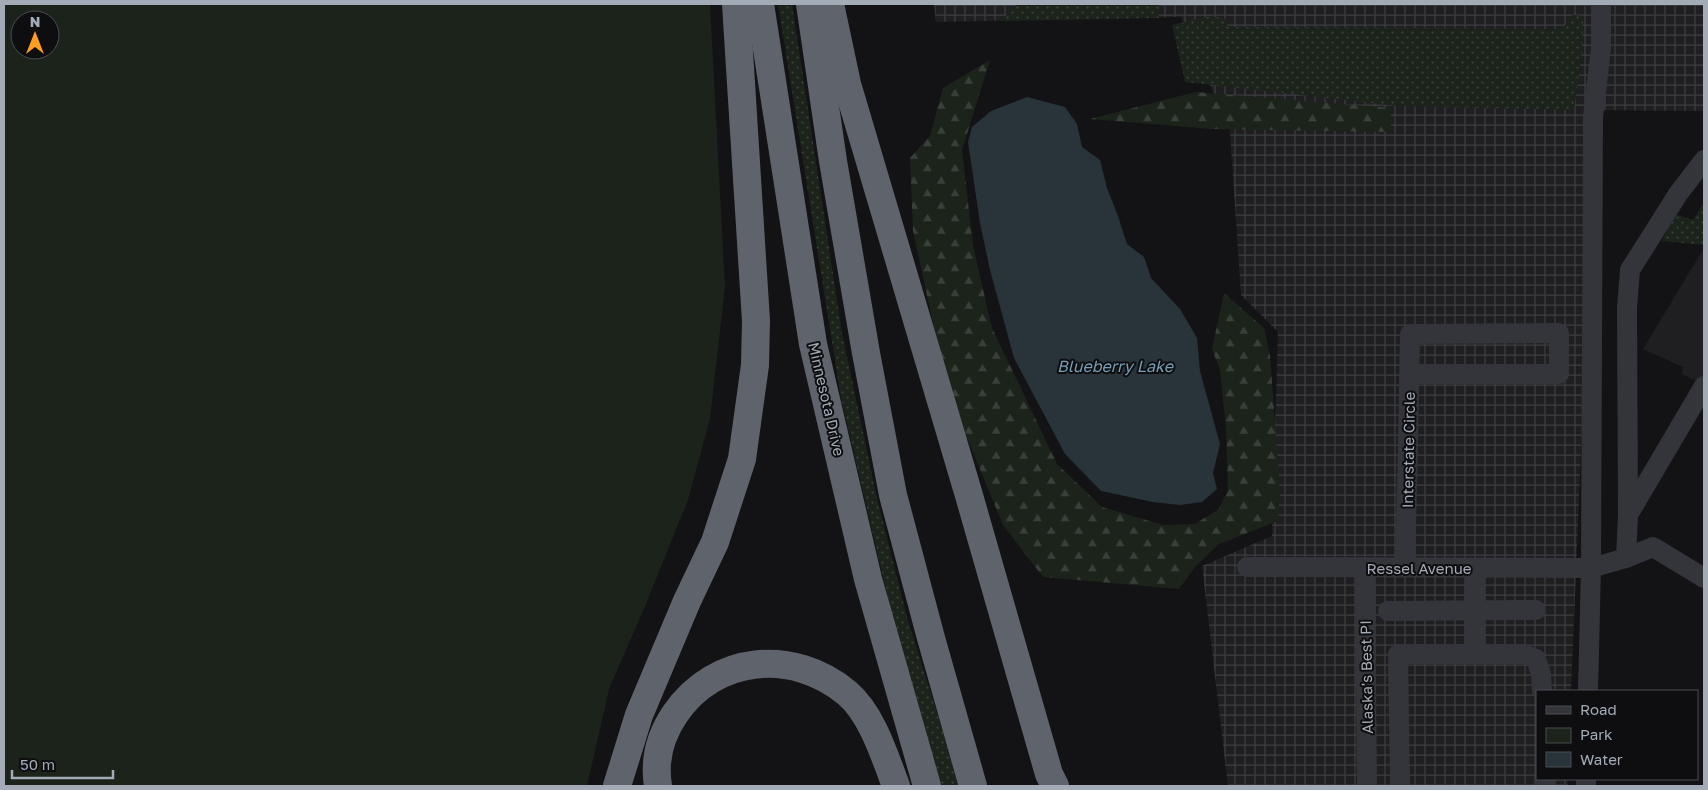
<svg xmlns="http://www.w3.org/2000/svg" width="1708" height="790" font-family="'Golos Text',sans-serif">
	<style>
		.built { fill: #1f1f22 }
		.industrial { fill: url(#industrial-grid) }
		.grass { fill: url(#grass-dots) }
		.forest { fill: url(#forest-firs) }
		.park { fill: #1b231b; fill-rule: evenodd }
		.water { fill: #28343a }
		.lines { fill: none; stroke-linecap: round; stroke-linejoin: round }
		.minor { stroke: #34353a; stroke-width: 20 }
		.highway { stroke: #5f646c; stroke-width: 28 }
		.labels { text-anchor: middle; dominant-baseline: central; stroke-width: 4; stroke-linejoin: round; paint-order: stroke }
		.street-label { font-size: 15px; fill: #a3abb6; stroke: #0e0e10 }
		.water-label { font-size: 16px; font-style: italic; fill: #779eb5; stroke: #0e0e10 }
	</style>
	<defs>
		<pattern id="industrial-grid" width="8" height="8" patternUnits="userSpaceOnUse" patternTransform="scale(1.25)"><rect width="8" height="8" fill="#1f1f22"/><path d="M0 4h8M4 0v8" fill="none" stroke="#3c3d40"/></pattern>
		<pattern id="grass-dots" width="8" height="8" patternUnits="userSpaceOnUse" patternTransform="scale(1.25)"><rect width="8" height="8" fill="#1b231b"/><path d="M2 2h.1M6 6h.1" fill="none" stroke="#39403a" stroke-width="1.8" stroke-linecap="round"/></pattern>
		<pattern id="forest-firs" width="22" height="20" patternUnits="userSpaceOnUse" patternTransform="scale(1.25)"><rect width="22" height="20" fill="#1b231b"/><path d="M5 1l3.5 6h-7zM16 11l3.5 6h-7z" fill="#39403a"/></pattern>
	</defs>
	<rect width="100%" height="100%" fill="#131315"/>
	<!-- built -->
	<polygon class="built" points="1704,248 1704,385 1682,374 1683,367 1643,349"/>
	<!-- industrial -->
	<polygon class="industrial" points="934,4 1704,4 1704,111 1587,110 1589,258 1571,691 1537,691 1537,779 1568,779 1568,786 1228,786 1202,566 1272,536 1278,332 1241,295 1230,132 1181,17 936,22"/>
	<!-- grass -->
	<g class="grass">
		<polygon points="778,4 792,4 842,333 877,498 907,617 960,786 941,786 903,663 841,398"/>
		<polygon points="1017,4 1159,4 1159,18 1000,21"/>
		<polygon points="1573,15 1583,16 1582,53 1574,110 1397,106 1185,82 1172,25 1210,16 1226,19 1228,27 1562,29"/>
		<polygon points="1704,202 1704,245 1662,241 1675,214 1693,220"/>
	</g>
	<!-- forest -->
	<g class="forest">
		<polygon points="990,60 962,150 973,246 992,328 1057,464 1102,507 1163,525 1195,524 1219,509 1228,490 1226,428 1220,370 1212,349 1224,293 1264,328 1270,355 1280,491 1278,521 1219,544 1195,567 1179,589 1043,577 1003,525 948,392 913,231 910,158 930,136 943,88"/>
		<polygon points="1196,92 1391,108 1391,132 1212,129 1090,119"/>
	</g>
	<!-- park -->
	<path class="park" d="M4 4H710L725 287 710 419 688 500 646 604 609 689 587 786H4ZM20 20H50V50H20Z"/>
	<!-- water -->
	<polygon class="water" points="1027,97 1065,107 1077,124 1082,147 1100,160 1107,188 1118,216 1127,244 1144,257 1151,278 1180,309 1197,338 1200,371 1220,444 1213,473 1217,489 1202,502 1180,505 1153,502 1101,491 1065,454 1014,358 990,270 980,223 968,142 972,127 991,111"/>
	<g class="lines">
		<!-- minor -->
		<g class="minor">
			<polyline points="1628,515 1704,386"/>
			<polyline points="1626,558 1653,547 1704,578"/>
			<polyline points="1247,567 1591,568 1626,558 1628,515 1627,308 1630,270 1678,194 1704,160"/>
			<polyline points="1365,567 1367,786"/>
			<path d="M1405 567C1407 489 1409 412 1410 334L1559 333V374H1409"/>
			<polyline points="1475,568 1475,654"/>
			<polyline points="1388,611 1536,610"/>
			<polyline points="1588,691 1591,568 1593,117 1601,48 1601,4"/>
			<polyline points="1544,779 1544,786"/>
			<polyline points="1400,786 1398,654 1523,654 1536,659 1541,674 1542,691"/>
			<polyline points="1586,786 1586,779"/>
		</g>
		<!-- highway -->
		<g class="highway">
			<polyline points="760,4 813,344 868,579 927,786"/>
			<polyline points="810,4 833,161 866,353 893,495 931,638 973,786"/>
			<polyline points="830,4 847,84 968,492 1049,774 1055,786"/>
			<polyline points="617,786 639,715 687,601 715,542 742,459 755,365 756,321 736,4"/>
			<path d="M658 786C654 761 660 736 675 714 715 655 793 648 847 693 872 714 885 757 896 786"/>
		</g>
	</g>
	<g class="labels">
		<!-- street labels -->
		<g class="street-label">
			<text transform="translate(827 399) rotate(77)">Minnesota Drive</text>
			<text transform="translate(1408 450) rotate(-89)">Interstate Circle</text>
			<text x="1419" y="568">Ressel Avenue</text>
			<text transform="translate(1366 677) rotate(-91)">Alaska's Best PI</text>
		</g>
		<!-- water labels -->
		<g class="water-label">
			<text x="1115" y="366">Blueberry Lake</text>
		</g>
	</g>
	<!-- border -->
	<rect width="1708" height="790" fill="none" stroke="#a3abb6" stroke-width="10"/>
	<!-- legend -->
	<rect x="1536" y="690" width="162" height="90" fill="#0e0e10" stroke="#4a4d52"/>
	<rect x="1546" y="706" width="25" height="8" fill="#34353a" stroke="#4a4d52"/>
	<text x="1580" y="715" font-size="15" fill="#a3abb6">Road</text>
	<rect x="1546" y="728" width="25" height="15" fill="#1b231b" stroke="#4a4d52"/>
	<text x="1580" y="740" font-size="15" fill="#a3abb6">Park</text>
	<rect x="1546" y="752" width="25" height="15" fill="#28343a" stroke="#4a4d52"/>
	<text x="1580" y="765" font-size="15" fill="#a3abb6">Water</text>
	<!-- north arrow -->
	<g transform="translate(35 35)"><circle r="24" fill="#0e0e10" stroke="#4a4d52"/>
	<path d="M0-4L9 19L0 12L-9 19Z" fill="#ff9d21"/>
	<text y="-8" font-size="14" font-weight="bold" text-anchor="middle" fill="#a3abb6">N</text>
	</g>
	<!-- scale -->
	<path d="M12 770v8h101v-8" fill="none" stroke="#a3abb6" stroke-width="2.5"/>
	<text x="20" y="770" font-size="15" fill="#a3abb6" stroke="#0e0e10" stroke-width="4" paint-order="stroke">50 m</text>
</svg>
